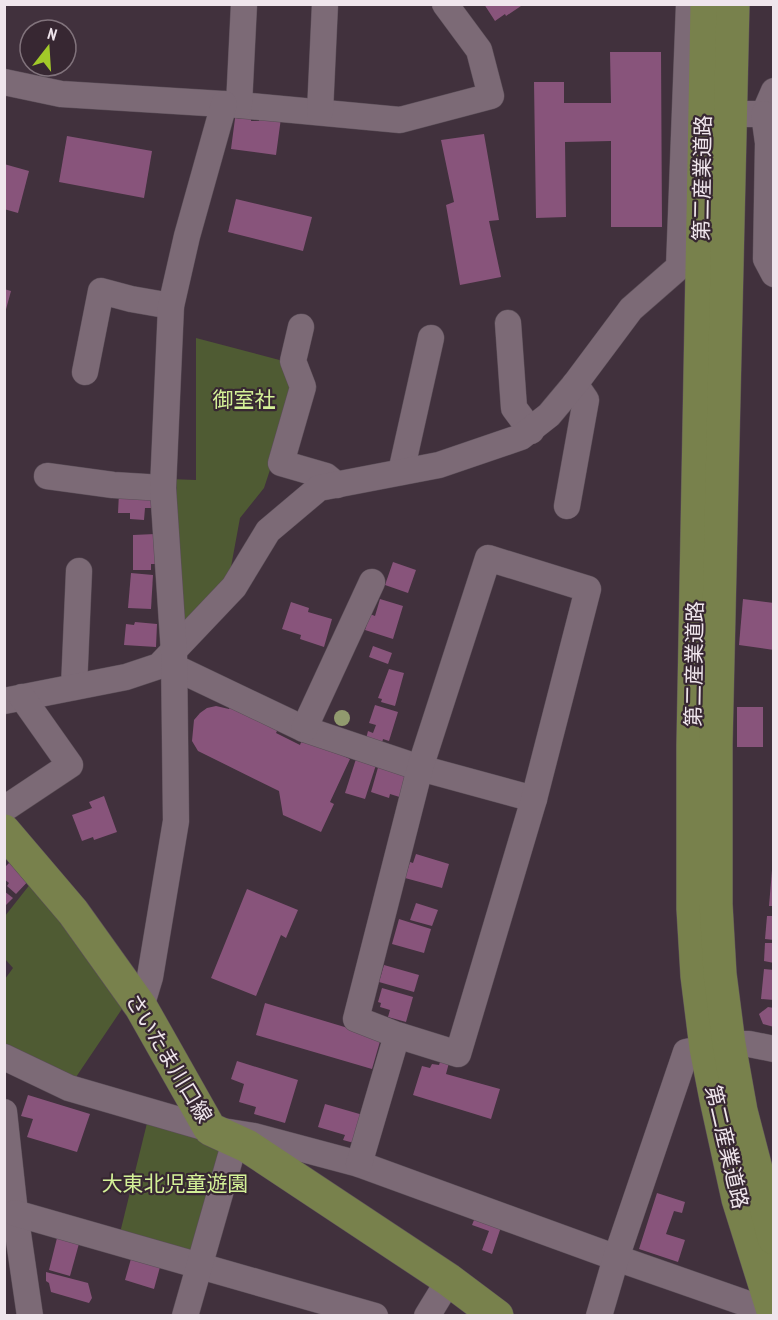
<svg xmlns="http://www.w3.org/2000/svg" width="778" height="1320" font-family="'PT Sans Narrow','Noto Sans JP',sans-serif">
	<style>
		.green { fill: #4f5b33 }
		.building { fill: #88547b }
		.lines { fill: none; stroke-linecap: round; stroke-linejoin: round }
		.minor-casing { stroke: #5b4e58; stroke-width: 27 }
		.major-casing { stroke: #5b4e58; stroke-width: 34 }
		.minor { stroke: #7c6a76; stroke-width: 26 }
		.major { stroke: #78814c; stroke-width: 33 }
		.tree { fill: #919a6e }
		.labels { text-anchor: middle; dominant-baseline: central; stroke-width: 4.5; stroke-linejoin: round; paint-order: stroke }
		.street-label { font-size: 21px; fill: #efe5ec; stroke: #372732 }
		.park-label { font-size: 21px; fill: #d3f097; stroke: #372732 }
	</style>
	<rect width="100%" height="100%" fill="#41313d"/>
	<!-- green -->
	<g class="green">
		<polygon points="196,338 287,362 298,385 264,488 240,518 228,583 178,641 169,479 196,480"/>
		<polygon points="35,878 128,1000 74,1080 5,1044 5,979 13,968 5,959 5,916"/>
		<polygon points="148,1119 223,1148 197,1259 119,1237"/>
	</g>
	<!-- building -->
	<g class="building">
		<polygon points="484,4 520,4 521,6 506,16 505,14 495,21"/>
		<polygon points="610,52 661,52 662,227 611,227 611,141 565,142 566,217 536,218 534,82 564,82 564,103 611,103"/>
		<polygon points="236,111 252,113 251,121 259,121 260,115 281,118 276,155 231,149"/>
		<polygon points="484,134 499,220 489,221 501,277 460,285 446,205 454,202 441,140"/>
		<polygon points="67,136 152,151 144,198 59,182"/>
		<polygon points="4,164 29,171 18,213 4,209"/>
		<polygon points="236,199 312,217 303,251 228,232"/>
		<polygon points="4,289 11,291 5,313 4,313"/>
		<polygon points="119,493 152,497 152,508 145,508 144,520 130,519 130,513 118,513"/>
		<polygon points="155,534 155,564 151,564 151,570 133,570 133,535"/>
		<polygon points="393,562 416,570 408,593 385,585"/>
		<polygon points="131,573 153,575 151,609 128,608"/>
		<polygon points="380,599 403,606 393,639 365,630 370,614 375,616"/>
		<polygon points="743,599 774,603 774,650 739,645"/>
		<polygon points="291,602 309,608 308,612 332,619 324,647 300,639 301,635 282,629"/>
		<polygon points="135,622 157,624 156,647 124,645 126,624 134,625"/>
		<polygon points="373,646 392,653 388,664 369,657"/>
		<polygon points="389,669 404,673 395,706 381,702 382,699 378,698"/>
		<polygon points="231,705 280,725 276,733 300,745 303,737 350,759 330,802 334,804 321,832 283,815 279,791 198,751 192,741 194,720 200,713 207,708 216,706 229,709"/>
		<polygon points="375,705 398,712 389,741 383,739 381,747 365,743 368,731 373,733 376,725 369,723"/>
		<rect x="737" y="707" width="26" height="40"/>
		<polygon points="356,759 376,765 365,799 345,793"/>
		<polygon points="379,764 414,774 406,799 390,794 389,798 371,792"/>
		<polygon points="104,796 117,832 94,840 93,837 82,841 72,815 92,808 89,802"/>
		<polygon points="416,854 449,864 442,888 405,878 410,862 413,863"/>
		<polygon points="14,858 33,876 16,894 7,886 9,883 4,879 4,868"/>
		<polygon points="772,870 774,870 774,906 769,906"/>
		<polygon points="247,889 298,910 286,938 281,935 256,996 211,978"/>
		<polygon points="4,891 13,898 4,907"/>
		<polygon points="416,903 438,910 432,926 410,920"/>
		<polygon points="767,916 774,916 774,940 765,939"/>
		<polygon points="399,919 431,929 424,953 392,944"/>
		<polygon points="765,943 774,943 774,963 764,961"/>
		<polygon points="384,965 419,975 414,992 379,982"/>
		<polygon points="764,969 774,970 774,1000 761,999"/>
		<polygon points="382,988 413,997 406,1022 388,1017 390,1010 380,1007 381,1003 378,1002"/>
		<polygon points="265,1003 381,1038 372,1069 256,1035"/>
		<polygon points="768,1007 774,1008 774,1027 763,1024 759,1014"/>
		<polygon points="442,1056 450,1059 446,1074 500,1089 491,1119 413,1095 422,1066 430,1068 432,1064 439,1065"/>
		<polygon points="237,1061 298,1080 285,1123 254,1114 256,1107 239,1102 244,1084 231,1079"/>
		<polygon points="28,1095 90,1114 77,1152 27,1137 33,1119 21,1116"/>
		<polygon points="325,1104 363,1115 354,1143 343,1140 345,1135 318,1127"/>
		<polygon points="657,1193 685,1202 682,1213 674,1211 666,1234 685,1240 678,1262 639,1249"/>
		<polygon points="476,1215 502,1224 492,1254 482,1250 489,1231 472,1225"/>
		<polygon points="58,1234 80,1240 70,1276 49,1270"/>
		<polygon points="132,1255 160,1267 154,1289 125,1280"/>
		<polygon points="46,1272 88,1283 92,1298 89,1303 51,1292 49,1283 46,1281"/>
	</g>
	<g class="lines">
		<defs>
			<g id="minor">
				<polyline points="4,82 61,94 239,105 400,120 491,96 479,50 445,4"/>
				<polyline points="239,105 244,4"/>
				<polyline points="320,112 325,4"/>
				<polyline points="747,114 764,114 774,91"/>
				<polyline points="764,114 768,143 766,259 774,274"/>
				<polyline points="508,323 514,408 531,431"/>
				<polyline points="301,327 293,361 303,387 281,463 326,476 337,485"/>
				<polyline points="85,372 101,291 131,299 171,306"/>
				<polyline points="401,472 431,338"/>
				<polyline points="47,476 113,485 163,488"/>
				<polyline points="567,506 586,400 575,384"/>
				<polyline points="174,667 304,729 420,768 534,799"/>
				<polyline points="74,687 79,571"/>
				<polyline points="4,701 126,677 159,666 234,587 268,531 319,488 439,465 521,437 549,415 575,384 631,309 679,267 689,4"/>
				<polyline points="304,729 372,582"/>
				<polyline points="4,809 70,765 22,697"/>
				<polyline points="141,1007 150,977 176,821 174,653 163,488 171,306 187,236 224,104"/>
				<polyline points="729,1044 749,1044 774,1049"/>
				<polyline points="4,1057 69,1088 210,1129 254,1136 359,1164 625,1261 774,1313"/>
				<polyline points="4,1112 15,1213 30,1316"/>
				<polyline points="359,1164 397,1035 458,1054 534,799 588,589 488,558 420,768 356,1019 397,1035"/>
				<polyline points="15,1213 375,1316"/>
				<polyline points="185,1316 235,1141"/>
				<polyline points="427,1316 449,1280"/>
				<polyline points="599,1316 616,1258 686,1052 706,1048"/>
			</g>
			<g id="major">
				<polyline points="707,4 693,745 693,909 697,976 706,1048 716,1099 738,1199 774,1314"/>
				<polyline points="733,4 716,745 716,904 720,974 729,1044 741,1111 774,1238"/>
				<polyline points="4,831 73,912 141,1007 210,1129 247,1146 449,1280 497,1316"/>
			</g>
		</defs>
		<!-- minor casing -->
		<use href="#minor" class="minor-casing"/>
		<!-- major casing -->
		<use href="#major" class="major-casing"/>
		<!-- minor -->
		<use href="#minor" class="minor"/>
		<!-- major -->
		<use href="#major" class="major"/>
	</g>
	<!-- trees -->
	<circle class="tree" cx="342" cy="718" r="8"/>
	<g class="labels">
		<!-- street labels -->
		<g class="street-label">
			<text transform="translate(702 178) rotate(-89)">第二産業道路</text>
			<text transform="translate(694 664) rotate(-89)">第二産業道路</text>
			<text transform="translate(169 1058) rotate(59)">さいたま川口線</text>
			<text transform="translate(727 1147) rotate(77)">第二産業道路</text>
		</g>
		<!-- park labels -->
		<g class="park-label">
			<text x="244" y="399">御室社</text>
			<text x="175" y="1183">大東北児童遊園</text>
		</g>
	</g>
	<!-- border -->
	<rect width="778" height="1320" fill="none" stroke="#efe5ec" stroke-width="12"/>
	<!-- north arrow -->
	<g transform="translate(48 48) rotate(17)"><circle r="28" fill="#372732" stroke="#81737c" stroke-width="1.5"/>
	<path d="M0-4.5L10 22L0 15L-10 22Z" fill="#a2c929"/>
	<text y="-9" font-size="16" font-weight="bold" text-anchor="middle" fill="#efe5ec">N</text>
	</g>
</svg>
